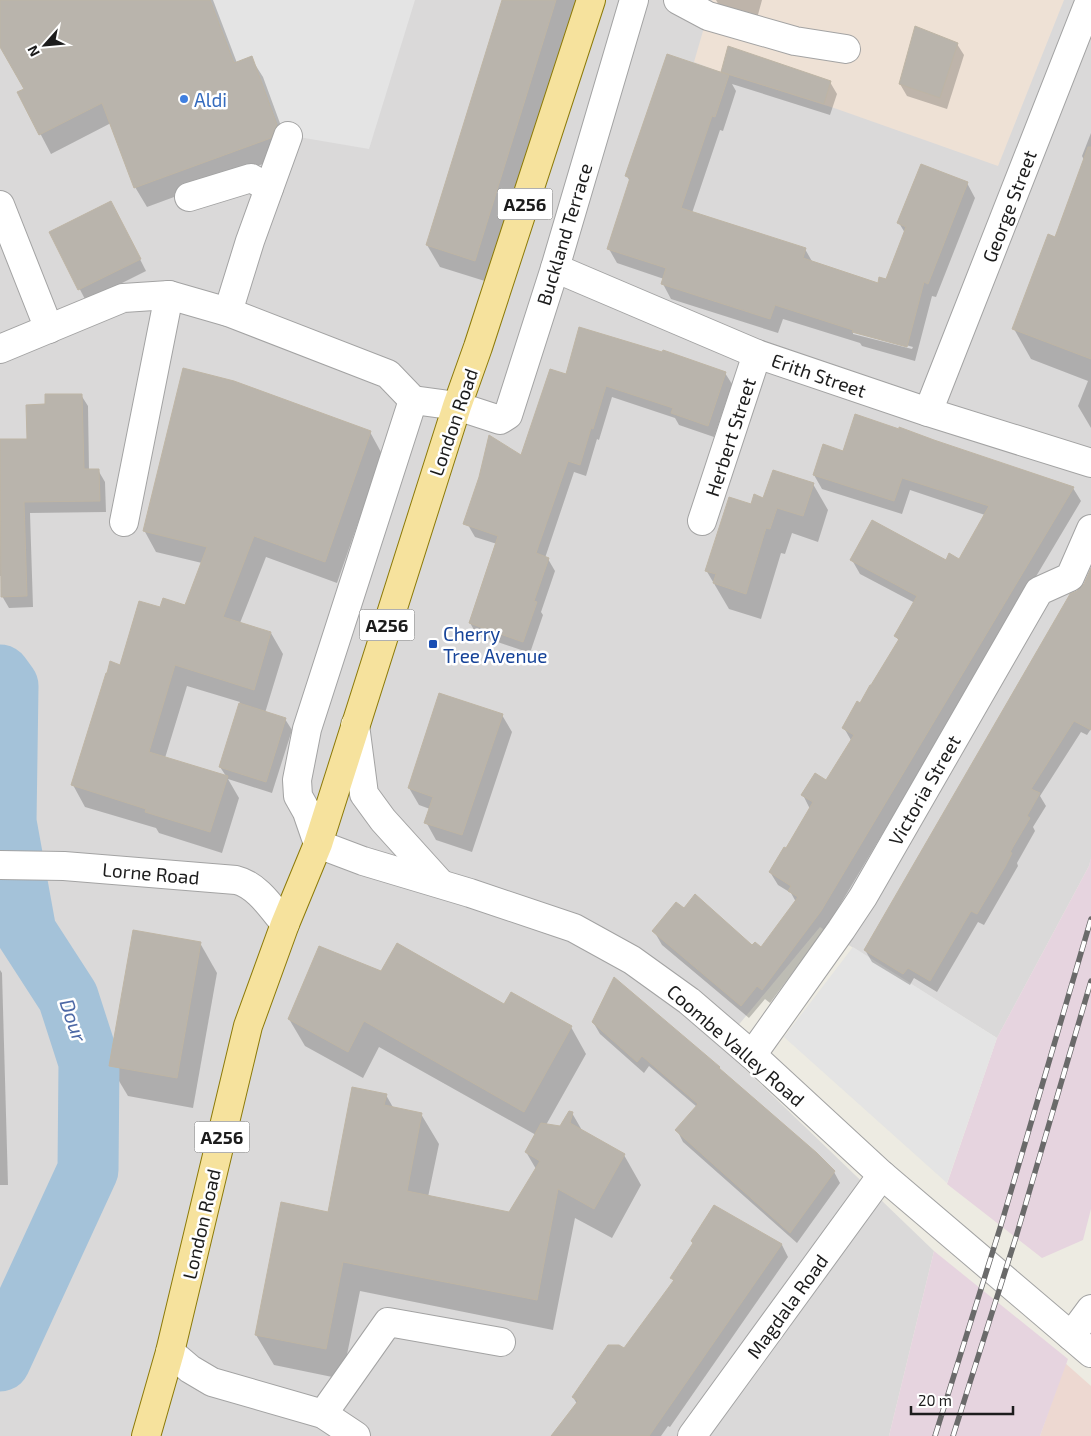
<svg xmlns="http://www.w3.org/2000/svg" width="1091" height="1436" font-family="'Exo 2',sans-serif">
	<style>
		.residential { fill: #dad9d9 }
		.commercial { fill: #edd8d1 }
		.industrial { fill: #e6d4df }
		.military { fill: #eee1d5 }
		.parking { fill: #e4e4e4 }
		.shadow { fill: #0003; fill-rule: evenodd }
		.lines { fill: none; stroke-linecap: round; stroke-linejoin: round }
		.river { stroke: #a4c2d9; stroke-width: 61 }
		.building { fill: #b9b4ac; stroke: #beb5a5 }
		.minor-casing { stroke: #a3a3a3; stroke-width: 30 }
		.major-casing { stroke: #8c7a08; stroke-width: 30 }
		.minor { stroke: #fff; stroke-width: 28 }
		.major { stroke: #f6e29d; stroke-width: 28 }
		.rail-casing { stroke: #6a6a6a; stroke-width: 5.5 }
		.rail { stroke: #fff; stroke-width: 4; stroke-dasharray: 11; stroke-linecap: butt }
		.shop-dot { fill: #3f7fe0; stroke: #fff; stroke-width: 2 }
		.transit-dot { fill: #1a4fb4; stroke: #fff; stroke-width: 2 }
		.labels { text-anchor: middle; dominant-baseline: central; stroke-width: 5; stroke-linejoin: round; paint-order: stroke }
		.shield { fill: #fff; stroke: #606060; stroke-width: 1 }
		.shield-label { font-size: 18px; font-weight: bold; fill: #1c1c1c }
		.shop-label { font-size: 19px; fill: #366cbe; stroke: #fff; text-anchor: start }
		.street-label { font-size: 19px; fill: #1c1c1c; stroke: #fff }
		.transit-label { font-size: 19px; fill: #164399; stroke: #fff; text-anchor: start }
		.water-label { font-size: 20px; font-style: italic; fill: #4e69a6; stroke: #fff }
	</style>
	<rect width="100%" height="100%" fill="#edebe2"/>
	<!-- residential -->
	<polygon class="residential" points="0,0 1091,0 1091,859 1089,866 997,1038 820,927 721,1046 934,1251 889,1436 0,1436"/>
	<!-- commercial -->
	<polygon class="commercial" points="1065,1363 1091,1386 1091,1436 1040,1436"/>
	<!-- industrial -->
	<g class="industrial">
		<polygon points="1091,857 1091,1209 1083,1240 1042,1258 947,1184 997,1038 1089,866"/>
		<polygon points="934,1251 1068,1359 1040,1436 889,1436"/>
	</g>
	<!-- military -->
	<polygon class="military" points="712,0 1064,0 998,166 837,109 721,72 694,62"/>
	<!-- parking -->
	<g class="parking">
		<polygon points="210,0 415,0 369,149 281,134 252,57 234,63"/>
		<polygon points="853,947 997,1038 947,1183 784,1037"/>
	</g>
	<!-- shadow -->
	<g class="shadow">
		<polygon points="0,0 213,0 237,63 251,58 263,77 288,145 282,157 147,207 135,187 111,123 51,154 19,93 26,89 0,44"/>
		<polygon points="504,0 576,0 488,282 440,267 427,245"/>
		<polygon points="716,0 762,0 756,22 721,9"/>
		<polygon points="957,44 964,55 947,109 907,96 900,84"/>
		<path d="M722 72 830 82 837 94 830 115 732 84 736 91 723 131 720 130 692 213 805 249 813 263 878 284 886 281 905 233 899 223 967 183 975 198 936 297 932 296 915 361 862 346 860 343 783 319 778 333 671 299 663 284 664 279 617 263 609 249 630 182 627 176 725 75ZM853 331 913 347 912 349 853 334Z"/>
		<polygon points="1091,133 1091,428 1078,406 1088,381 1031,359 1014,329 1055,238 1084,160 1082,156"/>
		<polygon points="117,214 146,271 86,301 50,233"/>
		<polygon points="725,373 732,384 714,437 679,425 675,418 612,397 599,440 597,439 586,476 574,472 545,558 548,559 555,571 541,612 543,615 530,653 477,635 470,623 497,544 475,537 468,525 522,457 567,375"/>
		<polygon points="81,395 88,406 89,470 98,470 105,482 106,512 30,513 33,607 9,608 2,596 1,576 0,576 0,440 29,440 46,405"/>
		<path d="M370 432 382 454 337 583 266 557 240 623 271 633 283 654 265 713 285 719 292 730 272 793 228 779 239 798 222 853 159 833 156 828 85 807 73 785 121 666 161 609 186 607 202 563 156 552 144 530ZM187 686 240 702 220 767 226 776 165 758Z"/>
		<polygon points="933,441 1073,488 1081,501 828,925 770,1003 765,999 749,1018 662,945 654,931 761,948 796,902 791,893 778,885 770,872 787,850 810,809 803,795 827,781 852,742 844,728 871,687 899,641 896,636 915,603 860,574 852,560 959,561 985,515 910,490 902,514 822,489 814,475 844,453"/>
		<polygon points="813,484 828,510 818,542 792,533 785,554 781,553 761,619 729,609 706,570 752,506 764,499"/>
		<polygon points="1091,571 1091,729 1087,735 1081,732 1040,796 1046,806 1033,827 1035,831 1017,863 1018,866 984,925 978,922 937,992 914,978 910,985 872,962 865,950 1078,592 1085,584"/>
		<polygon points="502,715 512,732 472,852 436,840 426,822 430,809 419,805 409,788"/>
		<polygon points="134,932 200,943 217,973 193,1108 128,1096 110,1066"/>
		<polygon points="0,970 2,973 8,1185 0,1185"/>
		<polygon points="382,973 504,1006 571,1027 586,1054 546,1125 561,1128 572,1113 583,1132 624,1155 641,1185 612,1238 575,1218 553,1330 360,1291 342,1379 274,1365 256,1335 329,1213 386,1095 394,1109 421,1114 439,1144 428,1197 510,1213 536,1169 526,1152 536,1135 379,1047 363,1078 305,1046 289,1019"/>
		<polygon points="614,979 719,1068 722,1073 834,1172 840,1183 797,1243 683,1142 677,1130 697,1107 649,1066 644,1073 600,1034 593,1022"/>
		<polygon points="714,1207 782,1245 788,1257 670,1427 668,1426 661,1436 555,1436 577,1404 573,1397 624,1350 674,1282 672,1278 694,1244"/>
	</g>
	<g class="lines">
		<!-- river -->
		<polyline class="river" points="0,675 8,686 6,822 26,932 68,997 89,1062 88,1170 0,1361"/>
	</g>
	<!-- building -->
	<g class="building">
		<polygon points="0,0 210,0 234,63 252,56 277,125 271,138 134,188 102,103 39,135 17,92 24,89 0,47"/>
		<polygon points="502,0 556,0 475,261 426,245"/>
		<polygon points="915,26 958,43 940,98 899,84"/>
		<polygon points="728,46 831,81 824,104 721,72"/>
		<polygon points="667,54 729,75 715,117 712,116 681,208 806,248 803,258 878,283 879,277 886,279 906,227 897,223 921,164 968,182 928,284 924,282 907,347 852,332 853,330 775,305 770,319 661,284 666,268 607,249 630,178 625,176"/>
		<polygon points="1088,147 1091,147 1091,359 1012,329 1048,234 1055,237"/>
		<polygon points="111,201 141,259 78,290 49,232"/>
		<polygon points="579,327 662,352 663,350 726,372 708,426 671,413 673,408 606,386 593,429 591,428 580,465 568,461 536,553 549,558 534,601 537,602 523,642 469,623 498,536 463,524 479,477 489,435 521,455 550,369 566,374"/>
		<polygon points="183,368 234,381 371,431 325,562 254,536 223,617 271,632 254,690 175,665 149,752 228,776 210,832 145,812 146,809 71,785 106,673 107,673 110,661 120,665 139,601 160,607 163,598 185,605 207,547 143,531"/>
		<polygon points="45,394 82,394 84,469 99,469 100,501 24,502 27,596 1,597 0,439 27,439 26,405 45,404"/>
		<polygon points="855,414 899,429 899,427 934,440 1074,487 821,911 762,990 757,986 741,1006 652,931 676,902 684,908 695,894 752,945 755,942 761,947 798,897 788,891 791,886 769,872 784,847 786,848 813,802 801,795 815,773 826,780 854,735 842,728 857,701 860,703 870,685 871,685 899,639 894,636 917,596 850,560 872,520 946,560 949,553 959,559 989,506 902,478 894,501 813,475 823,444 843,451"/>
		<polygon points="773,470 814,483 803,516 777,508 770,529 766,528 746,594 713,583 716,574 705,571 729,497 751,504 754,494 763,498"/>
		<polygon points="1091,568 1091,730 1074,721 1031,789 1040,793 1027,816 1030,818 1010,852 1012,853 1005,867 977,914 971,911 930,981 908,968 903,974 864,950 1070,594 1077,591 1084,584"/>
		<polygon points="439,693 503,714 462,835 424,823 433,797 408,788"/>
		<polygon points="239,703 286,718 266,782 219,767"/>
		<polygon points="133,930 201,942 177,1078 109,1066"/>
		<polygon points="397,943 504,1004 511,992 572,1026 524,1112 364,1021 348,1052 288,1019 319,946 381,971"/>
		<polygon points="614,977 720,1067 719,1068 817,1153 835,1171 790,1233 675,1130 698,1104 642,1056 637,1062 592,1022"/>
		<polygon points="352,1087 387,1094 384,1105 422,1113 407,1191 509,1212 540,1161 525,1152 541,1123 560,1126 569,1111 573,1112 570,1123 625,1154 594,1209 558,1189 537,1300 343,1262 326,1349 255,1335 281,1202 328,1212"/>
		<polygon points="714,1205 782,1244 649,1436 551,1436 578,1401 572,1397 608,1345 619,1345 624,1348 674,1280 670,1278 693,1243 691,1241"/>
	</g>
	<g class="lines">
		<defs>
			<g id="minor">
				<polyline points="678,0 708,16 795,41 846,49"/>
				<polyline points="189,197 251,178 269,188"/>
				<polyline points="0,205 49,329"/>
				<polyline points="555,268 757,354 928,412 1091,463"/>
				<polyline points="228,312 250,241 288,136"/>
				<polyline points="0,349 123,298 169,295 228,312 388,374 413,400 457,406 500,420 508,415 555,268 634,0"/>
				<polyline points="413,400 307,729 297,780 298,796 307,812 318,844 363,861 470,893 574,928 632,960 689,1001 752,1055 882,1175 1091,1353"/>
				<polyline points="928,412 1090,0"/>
				<polyline points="702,521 757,354"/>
				<polyline points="124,522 169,295"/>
				<polyline points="355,725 364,794 383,820 440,883"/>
				<path d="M0 865 64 866 236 880C257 885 271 907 285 924"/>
				<polyline points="752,1055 841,930 863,897 1039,591 1070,577 1091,529"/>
				<polyline points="1071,1336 1091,1309"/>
				<polyline points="170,1352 190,1369 212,1382 323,1414 356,1436"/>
				<polyline points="323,1414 388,1322 501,1342"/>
				<polyline points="692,1436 882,1175"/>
			</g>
			<polyline id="major" points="146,1436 170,1352 248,1026 285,924 318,844 457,406 478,347 591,0"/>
		</defs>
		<!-- minor casing -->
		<use href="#minor" class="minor-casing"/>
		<!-- major casing -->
		<use href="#major" class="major-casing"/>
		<!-- minor -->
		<use href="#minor" class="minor"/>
		<!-- major -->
		<use href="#major" class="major"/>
		<defs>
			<g id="rail">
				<polyline points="935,1436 1001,1225 1091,919"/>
				<polyline points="953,1436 1016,1237 1091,981"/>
			</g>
		</defs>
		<!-- rail casing -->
		<use href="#rail" class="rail-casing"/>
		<!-- rail -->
		<use href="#rail" class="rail"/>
	</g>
	<!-- markers -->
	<circle class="shop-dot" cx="184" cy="99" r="5"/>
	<rect class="transit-dot" x="428" y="639" width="10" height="10" rx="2.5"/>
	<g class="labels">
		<!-- shield labels -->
		<g class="shield">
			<rect x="497.5" y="188.5" width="55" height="31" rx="4"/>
			<rect x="359.5" y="609.5" width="55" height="31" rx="4"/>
			<rect x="194.5" y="1121.5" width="55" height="31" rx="4"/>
		</g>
		<g class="shield-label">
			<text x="525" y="204">A256</text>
			<text x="387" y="625">A256</text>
			<text x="222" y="1137">A256</text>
		</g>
		<!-- shop labels -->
		<g class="shop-label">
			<text x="194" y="99">Aldi</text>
		</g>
		<!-- street labels -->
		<g class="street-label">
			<text transform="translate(1009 206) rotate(-69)">George Street</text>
			<text transform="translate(564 234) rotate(-73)">Buckland Terrace</text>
			<text transform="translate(819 375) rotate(19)">Erith Street</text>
			<text transform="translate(453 422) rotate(-71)">London Road</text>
			<text transform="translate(730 437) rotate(-72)">Herbert Street</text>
			<text transform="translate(924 790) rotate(-60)">Victoria Street</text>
			<text transform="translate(151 873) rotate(5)">Lorne Road</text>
			<text transform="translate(736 1045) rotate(41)">Coombe Valley Road</text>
			<text transform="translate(201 1224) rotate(-77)">London Road</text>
			<text transform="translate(787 1306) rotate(-54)">Magdala Road</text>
		</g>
		<!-- transit labels -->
		<g class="transit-label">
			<text x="443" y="633">Cherry<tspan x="443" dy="22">Tree Avenue</tspan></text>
		</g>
		<!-- water labels -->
		<g class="water-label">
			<text transform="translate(74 1020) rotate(71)">Dour</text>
		</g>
	</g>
	<!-- north arrow -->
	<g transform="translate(45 45) rotate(243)" stroke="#ffffff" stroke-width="4" paint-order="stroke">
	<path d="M0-4L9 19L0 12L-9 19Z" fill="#1c1c1c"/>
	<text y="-8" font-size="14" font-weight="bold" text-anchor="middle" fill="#1c1c1c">N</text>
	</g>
	<!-- scale -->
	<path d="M911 1406v8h102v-8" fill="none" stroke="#1c1c1c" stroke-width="2.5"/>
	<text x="918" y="1406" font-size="15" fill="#1c1c1c" stroke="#ffffff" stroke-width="4" paint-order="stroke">20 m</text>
</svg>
